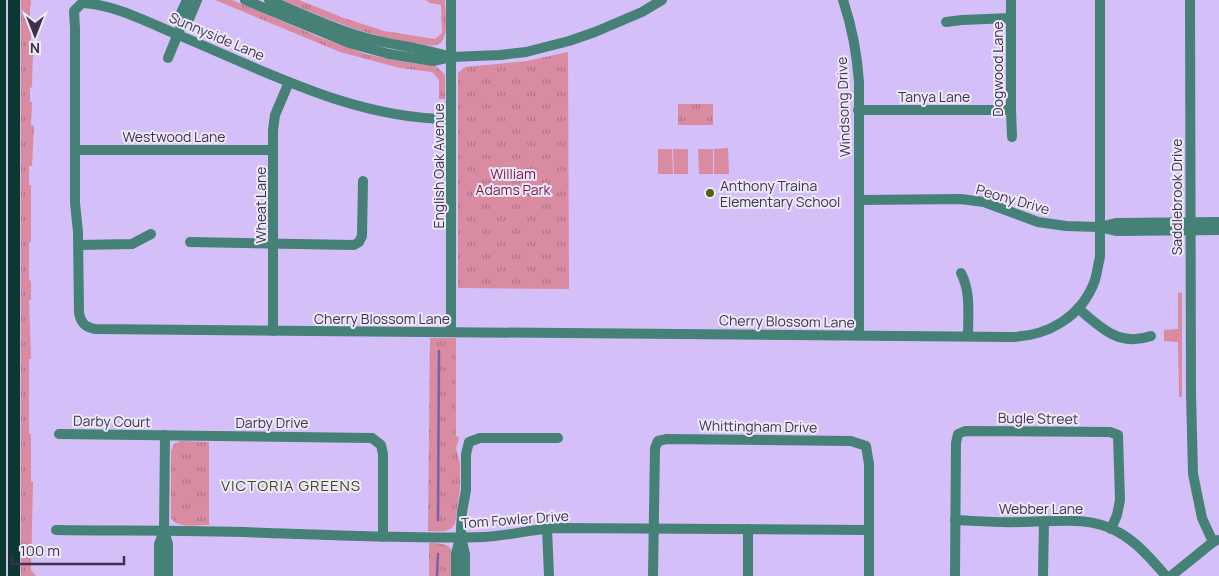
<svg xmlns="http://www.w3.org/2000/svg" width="1219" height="576" font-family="Manrope,sans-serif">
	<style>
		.grass { fill: #d98ba2 }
		.park { fill: url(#park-tufts) }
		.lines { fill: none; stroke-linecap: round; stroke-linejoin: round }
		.stream { stroke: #7c5fa8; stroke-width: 2.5 }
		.minor { stroke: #468177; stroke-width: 10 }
		.major { stroke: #0c3832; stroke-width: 12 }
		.poi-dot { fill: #52630b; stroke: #eee8fa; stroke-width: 2 }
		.labels { text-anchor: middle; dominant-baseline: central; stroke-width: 4; stroke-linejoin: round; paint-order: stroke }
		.street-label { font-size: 14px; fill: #3c334a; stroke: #eee8fa }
		.park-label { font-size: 14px; fill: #7b1640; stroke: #eee8fa }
		.poi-label { font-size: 14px; fill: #3c334a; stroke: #eee8fa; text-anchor: start }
		.neighbourhood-label { font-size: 15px; letter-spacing: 1px; fill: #404c15; stroke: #eee8fa }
	</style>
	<defs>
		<pattern id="park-tufts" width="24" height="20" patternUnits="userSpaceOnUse" patternTransform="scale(1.25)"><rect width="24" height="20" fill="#d98ba2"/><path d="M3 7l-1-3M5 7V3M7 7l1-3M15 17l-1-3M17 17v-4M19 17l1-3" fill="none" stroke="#b17286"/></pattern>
	</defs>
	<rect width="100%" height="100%" fill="#d4bff9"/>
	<!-- grass -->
	<g class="grass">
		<polygon points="728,148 729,174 714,174 714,149"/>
		<polygon points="658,149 672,149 673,174 658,174"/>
		<polygon points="673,149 688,149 688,174 674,174"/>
		<polygon points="698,149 713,149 713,174 699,174"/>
		<polygon points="1182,292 1182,397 1179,397 1178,342 1164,341 1164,330 1178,329 1178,293"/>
	</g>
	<!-- park -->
	<g class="park">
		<polygon points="21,0 31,0 31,6 30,6 30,28 31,28 31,47 33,48 32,87 30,88 30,102 32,102 31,125 34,126 32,166 29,166 29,185 31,185 31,242 29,243 29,280 31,281 31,300 29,300 31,359 29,359 29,434 31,434 31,482 33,482 31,570 36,576 21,576"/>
		<polygon points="215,0 232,0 319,37 366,54 398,61 436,66 445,75 445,99 439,99 439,80 432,72 400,68 340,52"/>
		<path d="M282 0H299L344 18 384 31 435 39 442 33 441 5 430 3 426 0H445C445 11 449 32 442 41 437 48 427 45 420 44 371 38 327 19 282 0Z"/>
		<polygon points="568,52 569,289 458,288 458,73 465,67 527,61"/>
		<rect x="678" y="104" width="35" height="21"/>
		<path d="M430 338H456V436L459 438 456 448 460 464V489L455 524C449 534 438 531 428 531Z"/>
		<path d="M181 441 209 442V525C197 525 178 529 171 518V451L174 444Z"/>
		<path d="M429 543C458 543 452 551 452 576H429Z"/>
	</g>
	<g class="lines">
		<!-- stream -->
		<g class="stream">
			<polyline points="438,520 439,351"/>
			<polyline points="437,576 438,554"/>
		</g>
		<!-- minor -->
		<g class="minor">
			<polyline points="245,0 349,43 389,54 433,61 451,57 500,55 526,52 569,41 595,32 642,12 662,0"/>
			<path d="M269 0C302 14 336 30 370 39 397 46 424 48 450 57"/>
			<path d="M843 0C852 27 857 53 859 82V335"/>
			<polyline points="1011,0 1011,110 1012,137"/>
			<polyline points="1190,0 1191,394 1193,474 1202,518 1213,542"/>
			<polyline points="946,22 962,20 1011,18"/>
			<polyline points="182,24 180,15 187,0"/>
			<polyline points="168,58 182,24 189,19 197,0"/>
			<polyline points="858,110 1011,110"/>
			<path d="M451 119C356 119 269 73 183 37 153 25 115 4 82 3L74 11 75 28V203L78 232 79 313C81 323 85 327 95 329L1009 337C1047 337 1082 317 1095 280 1097 273 1098 265 1100 257V0"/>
			<polyline points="75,150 273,150"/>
			<polyline points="859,200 961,199 984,202 1038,222 1066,226 1099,227 1116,231 1219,230"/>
			<polyline points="1103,226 1116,223 1219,222"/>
			<polyline points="190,242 354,245 359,242 362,236 363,181"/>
			<polyline points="79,245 132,244 151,234"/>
			<path d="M961 273C971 292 968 315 968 336"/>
			<path d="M1078 308C1101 328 1119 347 1151 336"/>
			<polyline points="273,331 273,130 275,115 289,82"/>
			<polyline points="451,332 451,0"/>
			<polyline points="59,434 372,438 381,445 383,454 383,537"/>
			<path d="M955 520C977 521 999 523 1021 522 1053 522 1089 515 1118 532 1137 542 1152 560 1166 576"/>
			<polyline points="547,528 549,576"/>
			<polyline points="748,529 748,576"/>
			<path d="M56 530C127 531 198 530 268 533 340 535 412 539 484 537 508 536 531 529 556 528L869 530"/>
			<polyline points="164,531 168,544 168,576"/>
			<polyline points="159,576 159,544 164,531 165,435"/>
			<polyline points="456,576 456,554 460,538"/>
			<polyline points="465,576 465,554 461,537 461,528 462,512 466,490 466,454 469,442 480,438 558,438"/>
			<polyline points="653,576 655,448 658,441 667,439 851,441 866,446 869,464 869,576"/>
			<polyline points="955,576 956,443 958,434 965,431 1110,432 1118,435 1120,500 1117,515 1111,529"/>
			<polyline points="1043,576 1044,521"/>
			<polyline points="1171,576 1213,542 1217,540"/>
		</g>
		<!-- major -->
		<g class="major">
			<polyline points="0,0 0,576"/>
			<polyline points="14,0 14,576"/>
		</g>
	</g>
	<!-- markers -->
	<circle class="poi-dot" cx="710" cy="193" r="5"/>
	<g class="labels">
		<!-- street labels -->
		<g class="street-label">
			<text transform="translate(217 36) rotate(23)">Sunnyside Lane</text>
			<text transform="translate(997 69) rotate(-90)">Dogwood Lane</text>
			<text x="934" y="96">Tanya Lane</text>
			<text transform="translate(843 107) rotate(-92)">Windsong Drive</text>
			<text x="174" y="136">Westwood Lane</text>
			<text transform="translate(438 166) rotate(-90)">English Oak Avenue</text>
			<text transform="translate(1176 197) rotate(-90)">Saddlebrook Drive</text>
			<text transform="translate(1013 199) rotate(16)">Peony Drive</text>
			<text transform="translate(260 205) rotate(-90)">Wheat Lane</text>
			<text x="382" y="318">Cherry Blossom Lane</text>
			<text transform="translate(787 321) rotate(1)">Cherry Blossom Lane</text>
			<text transform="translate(1038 418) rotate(1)">Bugle Street</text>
			<text transform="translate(112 421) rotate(1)">Darby Court</text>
			<text x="272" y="422">Darby Drive</text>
			<text transform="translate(758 426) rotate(1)">Whittingham Drive</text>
			<text x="1041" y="508">Webber Lane</text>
			<text transform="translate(515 519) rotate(-4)">Tom Fowler Drive</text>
		</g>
		<!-- park labels -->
		<g class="park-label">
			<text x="513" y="173">William<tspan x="513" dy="16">Adams Park</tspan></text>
		</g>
		<!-- poi labels -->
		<g class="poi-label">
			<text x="720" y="185">Anthony Traina<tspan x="720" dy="16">Elementary School</tspan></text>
		</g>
		<!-- neighbourhood labels -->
		<g class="neighbourhood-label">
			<text x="291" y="485">VICTORIA GREENS</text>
		</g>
	</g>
	<!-- north arrow -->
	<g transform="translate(35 35) rotate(180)" stroke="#eee8fa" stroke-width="4" paint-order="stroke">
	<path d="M0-4L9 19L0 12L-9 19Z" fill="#3c334a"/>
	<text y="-8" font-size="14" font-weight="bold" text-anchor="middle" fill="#3c334a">N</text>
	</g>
	<!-- scale -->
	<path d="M12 556v8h112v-8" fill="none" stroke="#3c334a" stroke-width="2.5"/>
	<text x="20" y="556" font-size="15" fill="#3c334a" stroke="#eee8fa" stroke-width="4" paint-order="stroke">100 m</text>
</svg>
